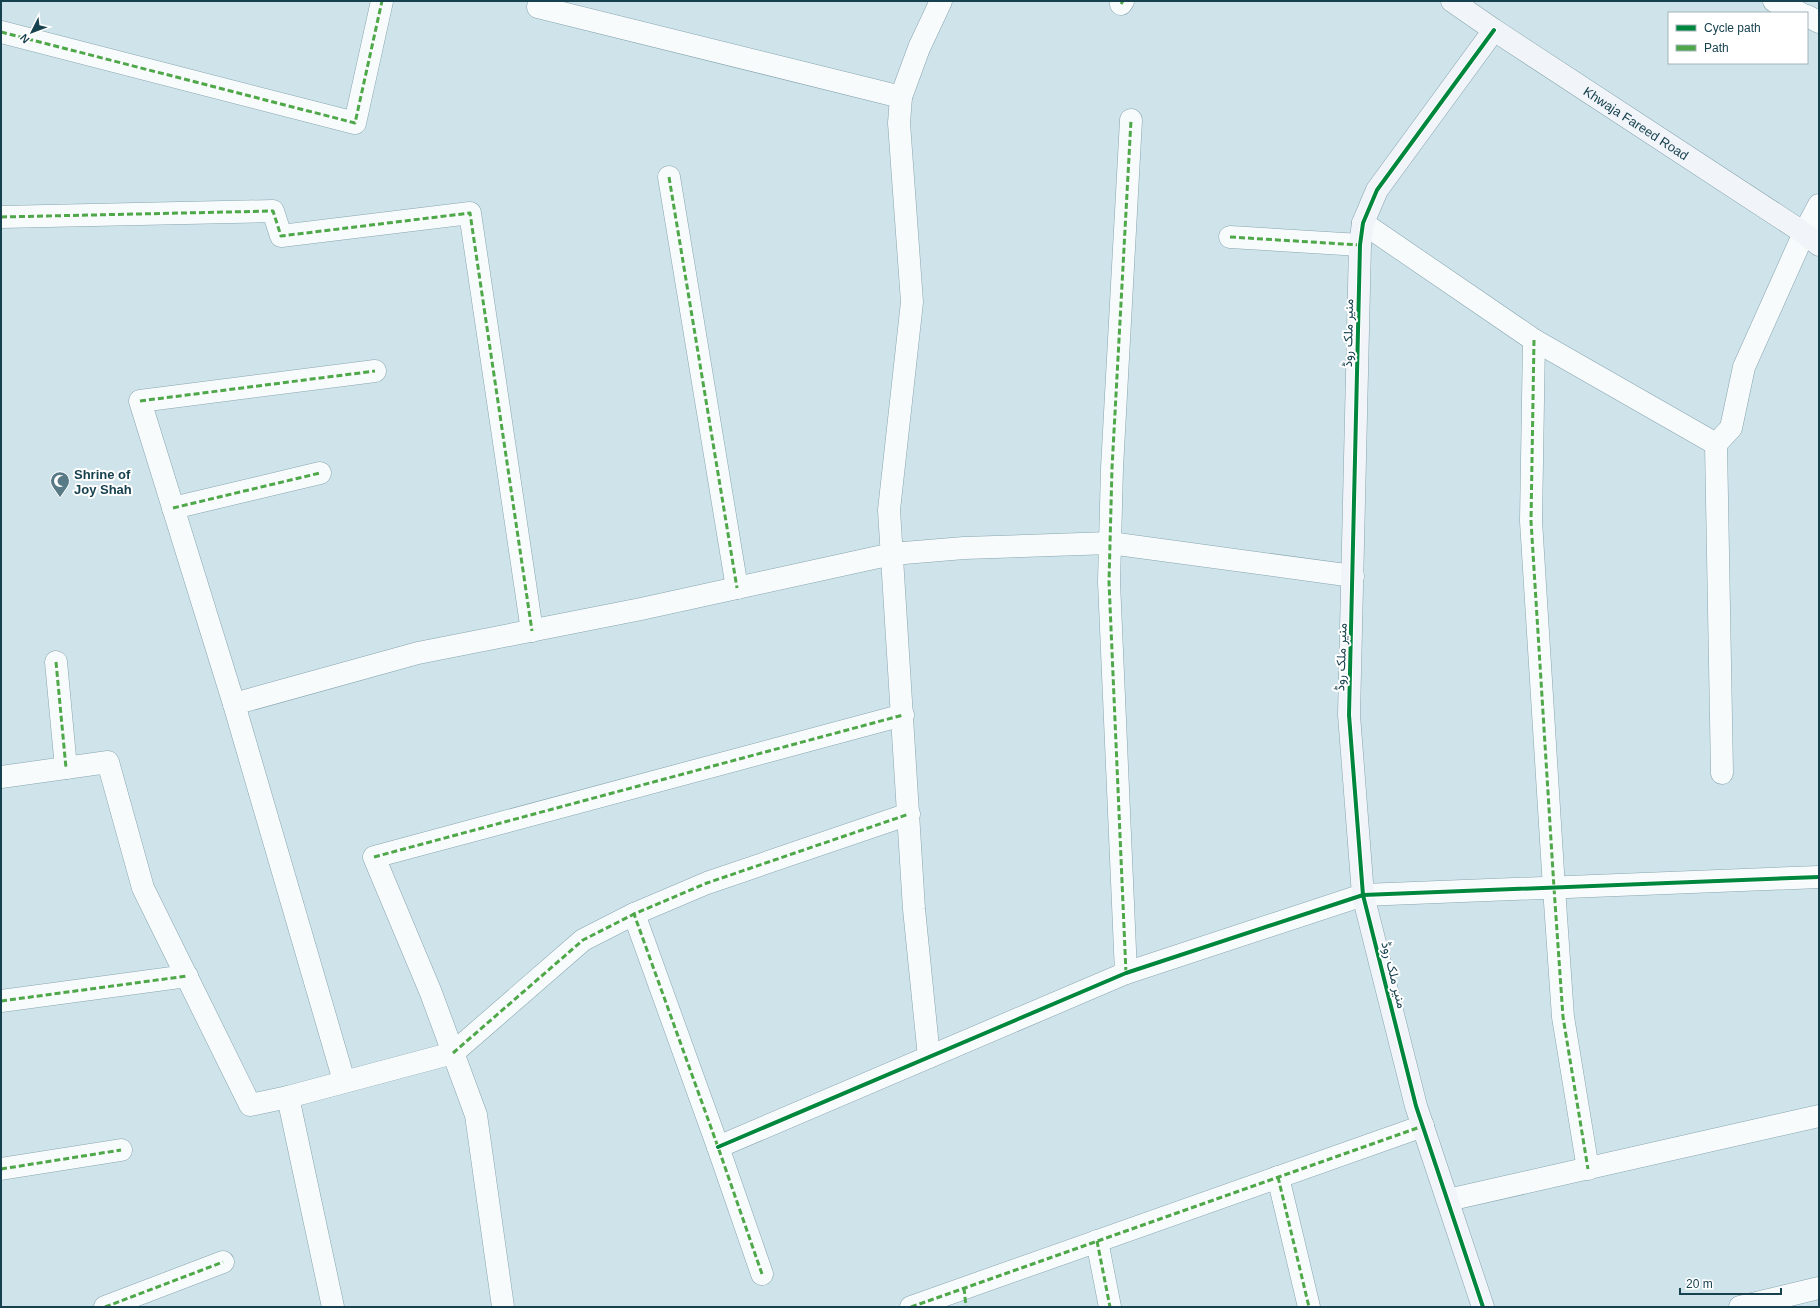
<svg xmlns="http://www.w3.org/2000/svg" width="1820" height="1308" font-family="Arial,Vazirmatn,sans-serif">
	<style>
		.lines { fill: none; stroke-linecap: round; stroke-linejoin: round }
		.street-casing { stroke: #86a5af; stroke-width: 23 }
		.secondary-casing { stroke: #86a5af; stroke-width: 23 }
		.street { stroke: #f8fbfc; stroke-width: 22 }
		.secondary { stroke: #f1f4f8; stroke-width: 22 }
		.quiet { stroke: #4ea748; stroke-width: 3; stroke-dasharray: 6 3; stroke-linecap: butt }
		.cycleway-casing { stroke: #fff; stroke-width: 6 }
		.cycleway { stroke: #00873e; stroke-width: 4 }
		.labels { text-anchor: middle; dominant-baseline: central; stroke-width: 4; stroke-linejoin: round; paint-order: stroke }
		.street-label { font-size: 13px; fill: #16414f; stroke: #fff }
		.poi-label { font-size: 13px; font-weight: bold; fill: #16414f; stroke: #fff; text-anchor: start }
	</style>
	<rect width="100%" height="100%" fill="#cfe3eb"/>
	<g class="lines">
		<defs>
			<g id="street">
				<polyline points="1774,1 1800,13"/>
				<polyline points="1121,4 1123,1"/>
				<polyline points="538,7 901,97"/>
				<polyline points="1807,16 1819,22"/>
				<polyline points="1,32 355,123 382,1"/>
				<polyline points="669,177 737,588"/>
				<polyline points="1,217 273,211 281,236 470,213 532,631"/>
				<polyline points="1363,223 1534,340 1716,444"/>
				<polyline points="1230,237 1360,245"/>
				<polyline points="1534,340 1531,521 1554,888 1563,1017 1588,1169"/>
				<polyline points="173,508 320,473"/>
				<polyline points="56,662 66,768"/>
				<polyline points="234,704 418,653 641,609 892,554 964,548 1110,543 1353,576"/>
				<polyline points="1722,773 1716,444 1731,428 1744,367 1804,233 1819,205"/>
				<polyline points="1,777 108,762 143,888 250,1105 288,1097 453,1053 583,940 634,914"/>
				<polyline points="1126,973 1109,582 1112,468 1131,120"/>
				<polyline points="1,1001 187,976"/>
				<polyline points="929,1057 914,909 889,510 912,302 899,123 901,97 919,48 941,1"/>
				<polyline points="344,1081 234,704 140,401 375,371"/>
				<polyline points="288,1097 333,1307"/>
				<polyline points="718,1147 1126,973 1363,895 1819,877"/>
				<polyline points="1,1169 121,1150"/>
				<polyline points="1278,1177 1309,1307"/>
				<polyline points="1448,1200 1819,1116"/>
				<polyline points="1097,1241 1110,1307"/>
				<polyline points="762,1274 718,1147 634,914 707,883 909,814"/>
				<polyline points="105,1307 223,1262"/>
				<polyline points="503,1307 476,1115 431,993 374,857 903,715"/>
				<polyline points="911,1307 1423,1126"/>
				<polyline points="1740,1307 1819,1288"/>
			</g>
			<g id="secondary">
				<path id="s1" d="M1452 1 1494 30 1804 233 1819 245"/>
				<polyline points="1483,1307 1416,1106 1363,895 1349,715 1360,245 1363,223 1377,190 1494,30"/>
			</g>
		</defs>
		<!-- street casing -->
		<use href="#street" class="street-casing"/>
		<!-- secondary casing -->
		<use href="#secondary" class="secondary-casing"/>
		<!-- street -->
		<use href="#street" class="street"/>
		<!-- secondary -->
		<use href="#secondary" class="secondary"/>
		<!-- quiet -->
		<g class="quiet">
			<polyline points="1121,4 1123,1"/>
			<polyline points="1,32 355,123 382,1"/>
			<polyline points="669,177 737,588"/>
			<polyline points="1,217 273,211 281,236 470,213 532,631"/>
			<polyline points="1230,237 1360,245"/>
			<polyline points="1534,340 1531,521 1554,888 1563,1017 1588,1169"/>
			<polyline points="140,401 375,371"/>
			<polyline points="173,508 320,473"/>
			<polyline points="56,662 66,768"/>
			<polyline points="374,857 903,715"/>
			<polyline points="1126,973 1109,582 1112,468 1131,120"/>
			<polyline points="1,1001 187,976"/>
			<polyline points="453,1053 583,940 634,914"/>
			<polyline points="1,1169 121,1150"/>
			<polyline points="1278,1177 1309,1307"/>
			<polyline points="1097,1241 1110,1307"/>
			<polyline points="762,1274 718,1147 634,914 707,883 909,814"/>
			<polyline points="964,1288 966,1307"/>
			<polyline points="105,1307 223,1262"/>
			<polyline points="911,1307 1423,1126"/>
		</g>
		<defs>
			<g id="cycleway">
				<polyline points="718,1147 1126,973 1363,895 1819,877"/>
				<polyline points="1483,1307 1416,1106 1363,895 1349,715 1360,245 1363,223 1377,190 1494,30"/>
			</g>
		</defs>
		<!-- cycleway casing -->
		<use href="#cycleway" class="cycleway-casing"/>
		<!-- cycleway -->
		<use href="#cycleway" class="cycleway"/>
	</g>
	<!-- icons -->
	<defs>
		<symbol id="mosque-pin" viewBox="-11 -11 22 30"><path d="M0 17L-7.5 6A9.5 9.5 0 1 1 7.5 6Z" fill="#577a86" stroke="#fff"/><path d="M3.5-4.9A6 6 0 1 0 3.5 4.9A5 5 0 1 1 3.5-4.9Z" fill="#fff"/></symbol>
	</defs>
	<g fill-rule="evenodd">
		<use href="#mosque-pin" x="49" y="470" width="22" height="30"/>
	</g>
	<g class="labels">
		<!-- street labels -->
		<g class="street-label">
			<text stroke="none"><textPath href="#s1" startOffset="221">Khwaja Fareed Road</textPath></text>
			<text transform="translate(1348 333) rotate(-89)">منیر ملک روڈ</text>
			<text transform="translate(1341 657) rotate(-88)">منیر ملک روڈ</text>
			<text transform="translate(1394 975) rotate(76)">منیر ملک روڈ</text>
		</g>
		<!-- poi labels -->
		<g class="poi-label">
			<text x="74" y="474">Shrine of<tspan x="74" dy="15">Joy Shah</tspan></text>
		</g>
	</g>
	<!-- border -->
	<rect width="1820" height="1308" fill="none" stroke="#16414f" stroke-width="4"/>
	<!-- legend -->
	<rect x="1668" y="12" width="140" height="52" fill="#ffffff" stroke="#a2b3b9"/>
	<rect x="1676" y="25" width="20" height="6" fill="#00873e" stroke="#a2b3b9"/>
	<text x="1704" y="32" font-size="12" fill="#16414f">Cycle path</text>
	<rect x="1676" y="45" width="20" height="6" fill="#4ea748" stroke="#a2b3b9"/>
	<text x="1704" y="52" font-size="12" fill="#16414f">Path</text>
	<!-- north arrow -->
	<g transform="translate(32 32) rotate(228)" stroke="#ffffff" stroke-width="3" paint-order="stroke">
	<path d="M0-3L7 15L0 10L-7 15Z" fill="#16414f"/>
	<text y="-6" font-size="11" font-weight="bold" text-anchor="middle" fill="#16414f">N</text>
	</g>
	<!-- scale -->
	<path d="M1680 1288v6h101v-6" fill="none" stroke="#16414f" stroke-width="2"/>
	<text x="1686" y="1288" font-size="12" fill="#16414f" stroke="#ffffff" stroke-width="3" paint-order="stroke">20 m</text>
</svg>
